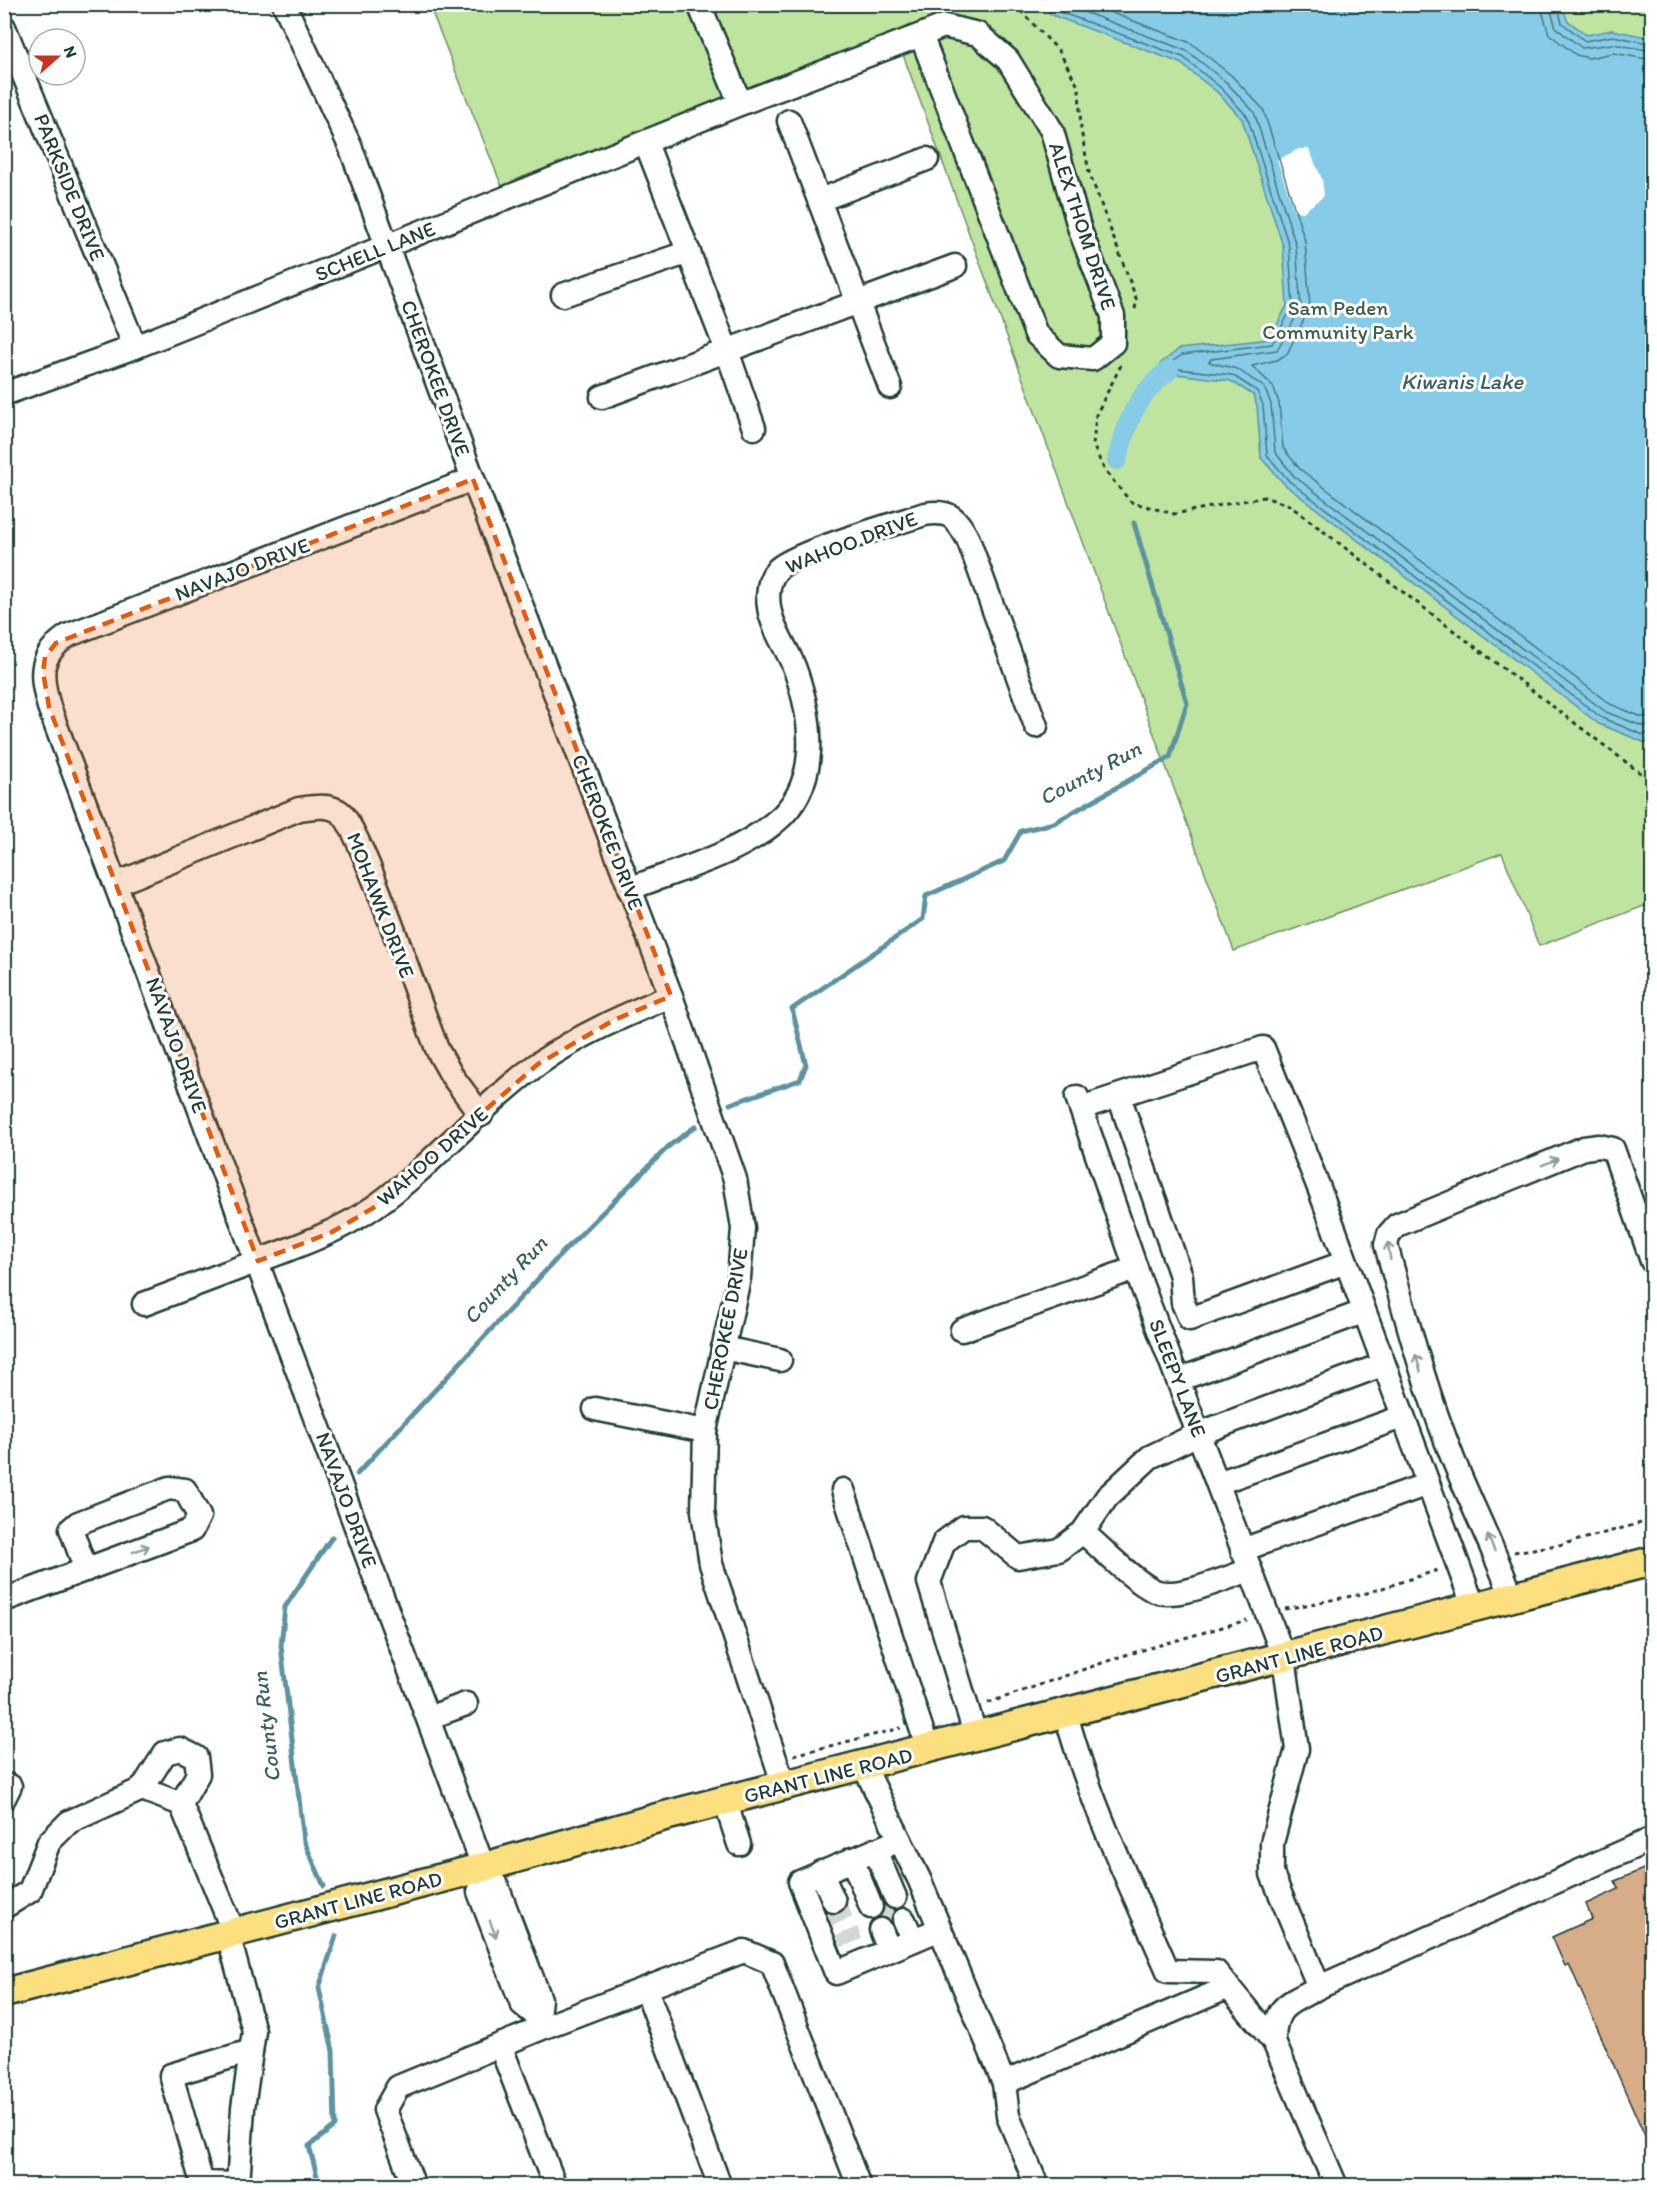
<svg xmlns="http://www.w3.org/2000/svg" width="1657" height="2190" font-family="Itim,sans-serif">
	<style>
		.green { fill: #bee49f; stroke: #6e906a; stroke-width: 1.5 }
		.water { fill: #86cbe7; stroke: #5d929f; stroke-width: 1.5 }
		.pier { fill: #fff }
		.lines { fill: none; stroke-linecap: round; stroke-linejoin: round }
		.shore { stroke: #48767c; stroke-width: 1.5 }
		.stream { stroke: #5d929f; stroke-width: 5 }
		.canal { stroke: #86cbe7; stroke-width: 20 }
		.building { fill: #d7ac88; stroke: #1f3d34; stroke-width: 1.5 }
		.minor-tunnel { stroke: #d2d8d6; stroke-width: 22; stroke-dasharray: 22 11; stroke-linecap: butt }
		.minor-casing { stroke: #1f3d34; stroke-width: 27 }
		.major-casing { stroke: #1f3d34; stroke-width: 33 }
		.path { stroke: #1f3d34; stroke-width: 3; stroke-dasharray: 4.5 4.5; stroke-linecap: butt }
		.minor { stroke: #fff; stroke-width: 22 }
		.major { stroke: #fce080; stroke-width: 28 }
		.oneway { stroke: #8f9e9a }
		.marked { fill: #e8590c; fill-opacity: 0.2; stroke: #e8590c; stroke-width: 4.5; stroke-dasharray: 12 8; stroke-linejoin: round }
		.labels { text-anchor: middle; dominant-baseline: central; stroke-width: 6; stroke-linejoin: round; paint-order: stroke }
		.street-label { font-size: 21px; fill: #1f3d34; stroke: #fff }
		.park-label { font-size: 21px; fill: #3f5e49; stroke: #fff }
		.water-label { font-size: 22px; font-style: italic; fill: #396061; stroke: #fff }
	</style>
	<rect width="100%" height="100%" fill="#fff"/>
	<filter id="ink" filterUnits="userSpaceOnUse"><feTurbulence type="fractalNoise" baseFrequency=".0167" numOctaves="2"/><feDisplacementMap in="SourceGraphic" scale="12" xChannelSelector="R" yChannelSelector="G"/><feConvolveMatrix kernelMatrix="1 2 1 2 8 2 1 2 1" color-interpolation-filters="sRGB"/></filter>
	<g filter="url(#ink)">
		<!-- green -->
		<polygon class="green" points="429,5 1652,5 1652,903 1539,946 1502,853 1234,951 895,33 503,189"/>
		<!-- water -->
		<polygon class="water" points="1049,4 1562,4 1567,20 1587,35 1612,30 1652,38 1652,736 1646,743 1599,724 1285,485 1261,458 1257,406 1253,395 1231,381 1176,374 1160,364 1179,349 1270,339 1287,305 1283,246 1242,119 1217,92 1180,63 1049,14"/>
		<!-- pier -->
		<polygon class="pier" points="1299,149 1309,149 1322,179 1324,196 1303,212 1294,211 1277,160"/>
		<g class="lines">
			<!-- shore -->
			<g class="shore">
				<polyline points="1055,4 1057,11 1183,57 1221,88 1247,116 1289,246 1293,306 1272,344 1182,355 1173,361 1173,365 1179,369 1232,375 1257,391 1263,405 1267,455 1289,481 1602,718 1643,735 1652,732"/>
				<polyline points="1063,4 1187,51 1226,82 1254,112 1296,246 1301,308 1277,350 1211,359 1209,362 1237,369 1264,387 1271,404 1275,452 1294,476 1606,712 1642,726 1652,725"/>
				<polyline points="1089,4 1191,43 1232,76 1263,109 1305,241 1310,307 1287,354 1277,360 1252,366 1273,386 1279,403 1283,448 1300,469 1610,704 1642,717 1652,716"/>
				<polyline points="1540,4 1549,34 1576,55 1589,58 1613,53 1652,60"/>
				<polyline points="1549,4 1556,28 1582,48 1613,44 1652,51"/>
				<polyline points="1557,4 1562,23 1585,41 1613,36 1652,44"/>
			</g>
			<!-- stream -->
			<g class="stream">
				<polyline points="730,1104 800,1080 806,1065 792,1009 923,919 926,896 1004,861 1021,831 1054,823 1170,757 1187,703 1134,523"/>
				<polyline points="357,1474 564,1251 669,1146 696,1126"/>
				<polyline points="324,1886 304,1841 281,1646 285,1607 332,1537"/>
				<polyline points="307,2186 317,2176 309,2146 335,2126 333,2051 319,1988 336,1936"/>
			</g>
			<!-- canal -->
			<path class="canal" d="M1117 460C1128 420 1135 396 1169 370"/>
		</g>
		<!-- building -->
		<polygon class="building" points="1653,1865 1653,2154 1569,1964 1565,1966 1552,1937 1592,1919 1586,1904 1619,1889 1615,1881"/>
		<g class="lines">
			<!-- minor-tunnel -->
			<g class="minor-tunnel">
				<polyline points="834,1901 852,1943"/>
				<polyline points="883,1902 893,1926"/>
			</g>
			<defs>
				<g id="minor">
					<polyline points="284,4 350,146 473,479 671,996 735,1179 743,1228 739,1278 705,1431 703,1511 711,1564 784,1786"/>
					<polyline points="699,4 735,91 742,103 921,35 944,26 978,34 1008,60 1052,131 1080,230 1113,316 1113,343 1093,359 1059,356 1036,334 921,35"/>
					<polyline points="4,27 135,347"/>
					<polyline points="789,121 890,387"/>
					<polyline points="646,143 727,351 754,428"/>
					<polyline points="820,200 927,159"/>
					<polyline points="563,295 689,252"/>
					<polyline points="4,394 135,347 742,103"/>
					<polyline points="602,397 955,266"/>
					<path d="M473 479 69 635C38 655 40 674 49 707L486 1874 497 1886 540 1999 538 2017"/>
					<path d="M116 884 299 809C313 807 328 804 340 812 361 827 422 1013 438 1051L452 1076 481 1115"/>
					<path d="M629 889C677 870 734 856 774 823 821 786 813 722 796 672 790 654 779 639 773 622 767 607 765 583 777 570 792 553 898 523 925 514 951 510 956 518 968 539L1036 726"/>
					<polyline points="1119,1096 1181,1276 1183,1303 1190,1319 1346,1262"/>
					<polyline points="1077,1097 1142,1286 1284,1658 1297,1749 1272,1843 1272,1874 1319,1987"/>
					<polyline points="1081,1108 1263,1048 1319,1188 1474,1608"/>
					<path d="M144 1304C181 1290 218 1276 255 1262 296 1247 338 1232 374 1207 434 1165 479 1107 538 1064 579 1035 625 1015 671 996"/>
					<polyline points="962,1330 1136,1268"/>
					<polyline points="723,1348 780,1360"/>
					<polyline points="1178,1380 1363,1312"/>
					<polyline points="595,1409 705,1431"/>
					<polyline points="1218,1483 1402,1417"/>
					<polyline points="843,1490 928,1749"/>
					<path d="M1083 1532C1101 1548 1134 1582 1155 1591 1178 1600 1227 1577 1250 1570"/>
					<polyline points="1242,1550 1428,1484"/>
					<path d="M1512 1598C1495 1551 1472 1506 1453 1459 1425 1389 1406 1317 1386 1245L1389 1234 1397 1225 1584 1148 1599 1146 1613 1149 1652 1261"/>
					<polyline points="4,1600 192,1530 199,1516 185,1490 169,1488 78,1523 71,1529 86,1570"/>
					<path d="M1066 1714C1090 1804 1131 1886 1168 1971L1216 1972 1274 2042"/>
					<polyline points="428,1718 466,1704"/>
					<polyline points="976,1737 929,1582 944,1542 964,1527 982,1527 1018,1557 1059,1550 1083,1532 1107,1497 1150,1457 1198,1434 1382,1365"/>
					<polyline points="864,1766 920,1881 1004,2083 1229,1987"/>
					<polyline points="142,1789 165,1753 180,1749 196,1757 198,1774 181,1804"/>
					<polyline points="4,1798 10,1786"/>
					<polyline points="725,1801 739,1844"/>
					<polyline points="900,1840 800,1882 836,1973 940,1929"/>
					<polyline points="875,1850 895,1897"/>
					<polyline points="852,1859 871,1907"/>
					<polyline points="821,1872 834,1901"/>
					<polyline points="486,1874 479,1892 522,2004 538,2017 542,2027"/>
					<polyline points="4,1907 30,1891 49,1842 69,1822 142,1789 181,1804 234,1933"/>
					<polyline points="904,1920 913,1940"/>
					<polyline points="881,1930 889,1950"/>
					<polyline points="228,1934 254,2031 243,2108 238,2186"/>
					<polyline points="646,1989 720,2186"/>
					<polyline points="500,2045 555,2186"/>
					<polyline points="1004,2083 1008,2116 1037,2186"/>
					<polyline points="238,2184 202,2183 171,2075 251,2051"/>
					<polyline points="414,2186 385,2110 398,2087 542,2028 744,1951 772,1963 859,2186"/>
					<path d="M1336 2186 1274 2042C1274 2004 1289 2004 1319 1987L1652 1839"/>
				</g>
				<polyline id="major" points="4,1993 484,1867 661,1817 1652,1561"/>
			</defs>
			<!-- minor casing -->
			<use href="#minor" class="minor-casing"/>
			<!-- major casing -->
			<use href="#major" class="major-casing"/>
			<!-- path -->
			<g class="path">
				<polyline points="1014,4 1059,51 1079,88 1081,130 1089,172 1136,298 1135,313"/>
				<polyline points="1121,365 1096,415 1093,445 1105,471 1131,502 1174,514 1264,497 1289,505 1639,772 1652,777"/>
				<polyline points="1514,1552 1564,1544 1652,1520"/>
				<polyline points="1285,1609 1367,1593 1438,1570"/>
				<polyline points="988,1703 1122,1656 1247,1620"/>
				<polyline points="794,1755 901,1728"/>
			</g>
			<!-- minor -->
			<use href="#minor" class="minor"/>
			<!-- major -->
			<use href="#major" class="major"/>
		</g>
		<!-- one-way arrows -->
		<defs><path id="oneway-shaft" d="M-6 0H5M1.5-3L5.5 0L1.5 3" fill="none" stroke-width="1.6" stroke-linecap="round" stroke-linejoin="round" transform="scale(1.5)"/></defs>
		<g class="oneway">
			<use href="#oneway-shaft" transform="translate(1550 1162) rotate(-22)"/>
			<use href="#oneway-shaft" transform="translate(1389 1251) rotate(-99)"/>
			<use href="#oneway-shaft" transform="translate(1418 1363) rotate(-106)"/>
			<use href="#oneway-shaft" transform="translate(1491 1543) rotate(-114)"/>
			<use href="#oneway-shaft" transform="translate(141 1549) rotate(-21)"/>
			<use href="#oneway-shaft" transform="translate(493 1929) rotate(69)"/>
		</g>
	</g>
	<!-- marked area -->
	<path class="marked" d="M473 479 671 996 614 1020 538 1064 373 1208 332 1232 258 1261 49 707 43 672 45 657 56 643Z"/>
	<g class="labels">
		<!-- street labels -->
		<g class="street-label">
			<text transform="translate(70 187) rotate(68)">PARKSIDE DRIVE</text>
			<text transform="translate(1083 226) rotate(72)">ALEX THOM DRIVE</text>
			<text transform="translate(375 251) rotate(-22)">SCHELL LANE</text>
			<text transform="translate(436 378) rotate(70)">CHEROKEE DRIVE</text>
			<text transform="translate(851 542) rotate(-21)">WAHOO DRIVE</text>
			<text transform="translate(242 569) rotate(-21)">NAVAJO DRIVE</text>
			<text transform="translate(608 832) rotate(69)">CHEROKEE DRIVE</text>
			<text transform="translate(381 905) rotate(69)">MOHAWK DRIVE</text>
			<text transform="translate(177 1045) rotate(70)">NAVAJO DRIVE</text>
			<text transform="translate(432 1156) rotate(-41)">WAHOO DRIVE</text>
			<text transform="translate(725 1329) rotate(-79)">CHEROKEE DRIVE</text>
			<text transform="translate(1178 1378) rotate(69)">SLEEPY LANE</text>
			<text transform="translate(347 1500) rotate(70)">NAVAJO DRIVE</text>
			<text transform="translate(1299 1654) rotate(-15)">GRANT LINE ROAD</text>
			<text transform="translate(828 1775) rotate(-14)">GRANT LINE ROAD</text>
			<text transform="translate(358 1900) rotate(-15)">GRANT LINE ROAD</text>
		</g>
		<!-- park labels -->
		<g class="park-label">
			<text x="1338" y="307">Sam Peden<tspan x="1338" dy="24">Community Park</tspan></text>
		</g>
		<!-- water labels -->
		<g class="water-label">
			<text x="1462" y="381">Kiwanis Lake</text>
			<text transform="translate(1090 773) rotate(-28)">County Run</text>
			<text transform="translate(505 1280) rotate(-47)">County Run</text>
			<text transform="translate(266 1727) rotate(-97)">County Run</text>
		</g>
	</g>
	<!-- margin -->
	<rect width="1657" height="2190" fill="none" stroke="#fff" stroke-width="24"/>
	<rect x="12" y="12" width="1633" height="2166" fill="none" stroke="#1f3d34" stroke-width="2" filter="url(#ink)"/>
	<!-- north arrow -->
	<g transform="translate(57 57) rotate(69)"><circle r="28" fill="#ffffff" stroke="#a5b1ae" stroke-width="1.5"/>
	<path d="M0-4.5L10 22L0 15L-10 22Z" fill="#c8321e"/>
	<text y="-9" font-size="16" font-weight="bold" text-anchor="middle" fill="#1f3d34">N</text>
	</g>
</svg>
